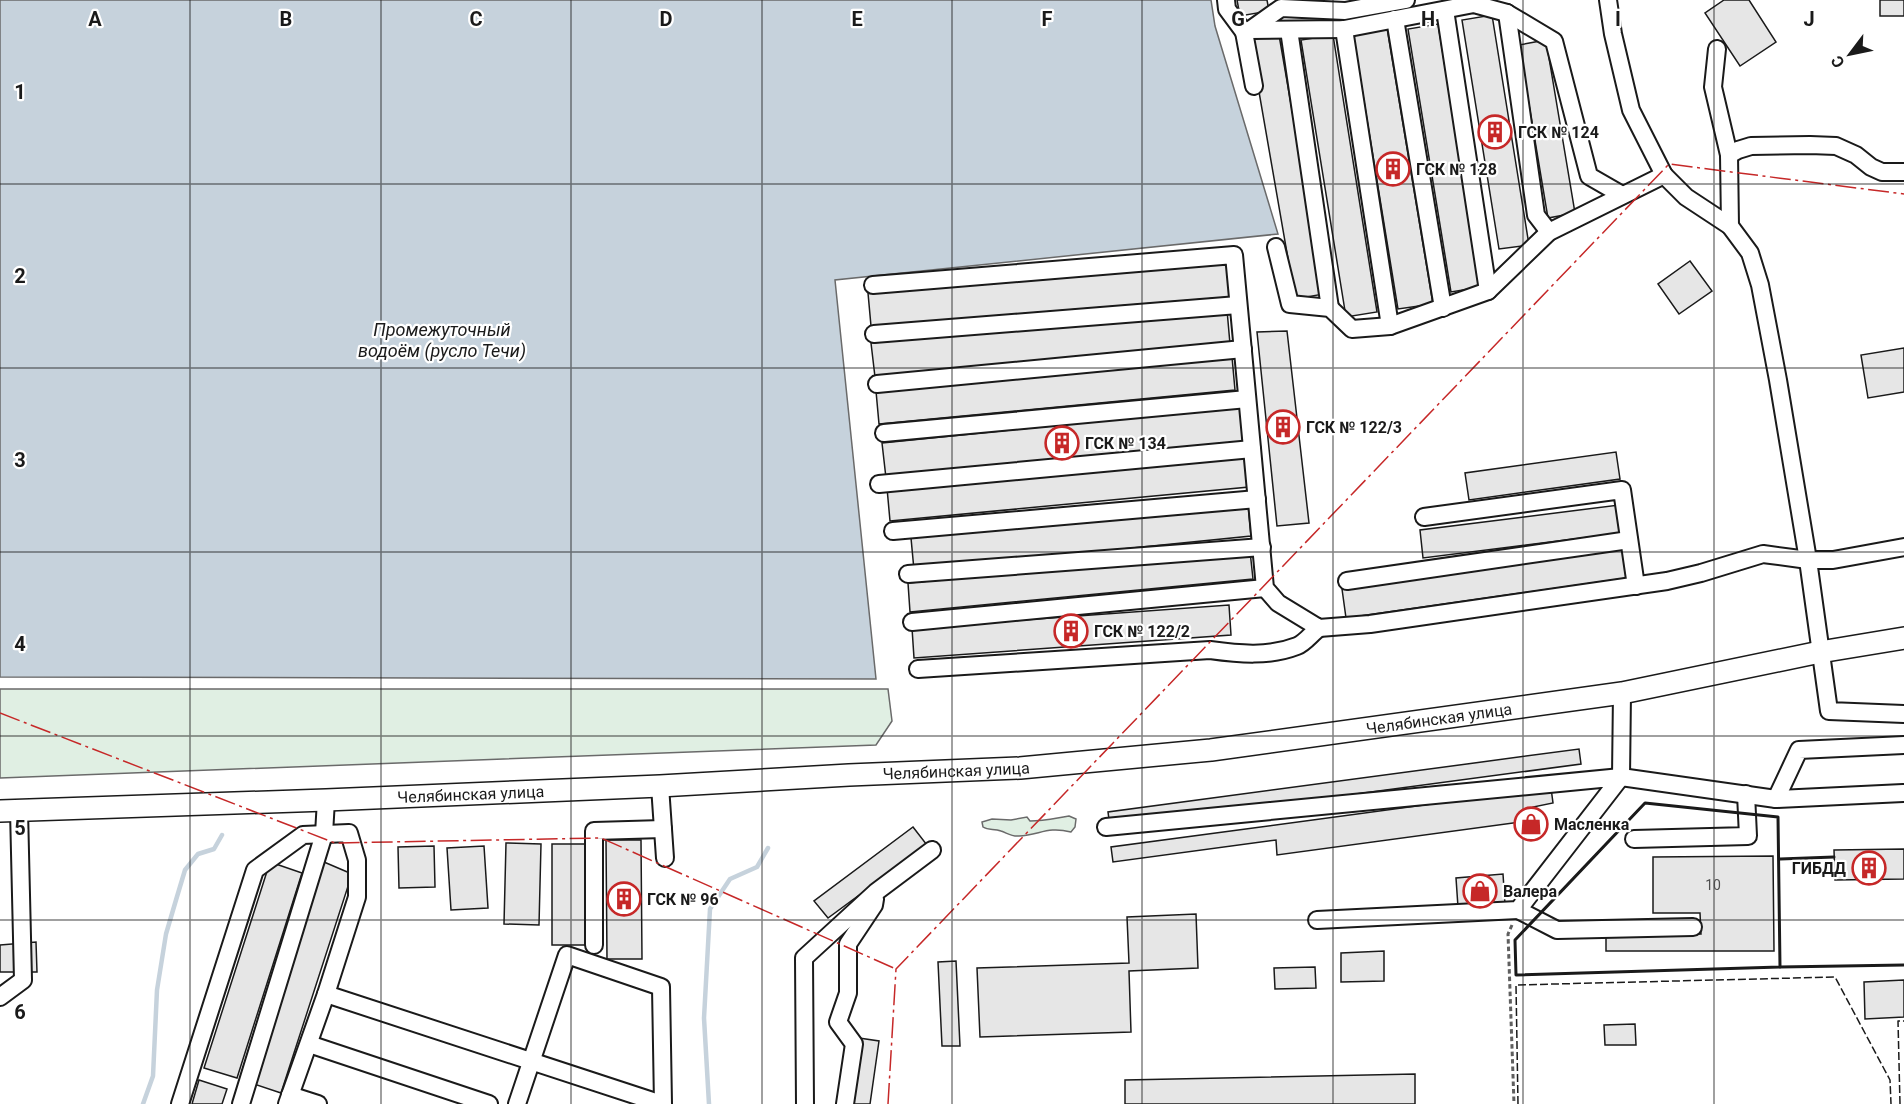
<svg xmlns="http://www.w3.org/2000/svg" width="1904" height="1104" font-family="Roboto,sans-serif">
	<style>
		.green { fill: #e0efe3; stroke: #6a6a6a; stroke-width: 1.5 }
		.water { fill: #c6d2dc; stroke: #6a6a6a; stroke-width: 1.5 }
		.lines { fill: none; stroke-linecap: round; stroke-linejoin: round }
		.stream { stroke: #c6d2dc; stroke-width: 4.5 }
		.building { fill: #e6e6e6; stroke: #1a1a1a; stroke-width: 1.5 }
		.minor-casing { stroke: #1a1a1a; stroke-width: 20 }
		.major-casing { stroke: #1a1a1a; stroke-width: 24 }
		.path { stroke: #5f5f5f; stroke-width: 3; stroke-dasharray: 4.5 3; stroke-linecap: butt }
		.minor { stroke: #fff; stroke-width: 16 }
		.major { stroke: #fff; stroke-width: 21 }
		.fence { stroke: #1a1a1a; stroke-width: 1.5; stroke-dasharray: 8 3; stroke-linecap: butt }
		.wall { stroke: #1a1a1a; stroke-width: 3 }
		.power { stroke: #c62828; stroke-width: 1.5; stroke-dasharray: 21 4.5 3 4.5; stroke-linecap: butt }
		.grid { fill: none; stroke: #1a1a1a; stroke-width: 1.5; stroke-opacity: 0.55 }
		.labels { text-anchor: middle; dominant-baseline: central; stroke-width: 4.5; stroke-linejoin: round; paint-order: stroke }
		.number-label { font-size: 14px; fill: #4d4d4d }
		.poi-label { font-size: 16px; font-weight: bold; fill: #1a1a1a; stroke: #fff; text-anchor: start }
		.street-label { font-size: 16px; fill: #1a1a1a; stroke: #fff }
		.water-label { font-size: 18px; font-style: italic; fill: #1a1a1a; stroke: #fff }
		.grid-label { font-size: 20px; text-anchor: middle; font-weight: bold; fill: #1a1a1a; stroke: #fff; stroke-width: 4.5; stroke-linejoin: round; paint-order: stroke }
	</style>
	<rect width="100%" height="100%" fill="#fff"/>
	<!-- green -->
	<g class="green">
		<polygon points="0,689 888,689 892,721 876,745 0,778"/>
		<path d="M1069 816 1076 819 1075 827 1071 832C1047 826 1040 835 1019 836 1012 837 1007 833 1001 831 994 828 989 831 983 827L982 822 992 819 1011 820 1027 817 1030 821C1044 821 1056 818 1069 816Z"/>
	</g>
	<!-- water -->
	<polygon class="water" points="0,0 1211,0 1215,26 1278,234 835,280 876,679 0,677"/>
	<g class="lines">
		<!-- stream -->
		<g class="stream">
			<polyline points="143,1104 153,1076 157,990 166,934 176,900 185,870 198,854 214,849 222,835"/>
			<polyline points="709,1104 704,1018 710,909 730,879 757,867 768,848"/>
		</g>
	</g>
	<!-- building -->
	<g class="building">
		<polygon points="1237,0 1267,0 1269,11 1240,16"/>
		<polygon points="1724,0 1749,0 1776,42 1740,66 1705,13"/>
		<rect x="1880" y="0" width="24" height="16"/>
		<polygon points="1492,15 1529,245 1499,249 1462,20"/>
		<polygon points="1438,24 1481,287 1451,292 1408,29"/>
		<polygon points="1387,28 1433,304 1398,309 1353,34"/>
		<polygon points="1279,35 1324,294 1295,299 1250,40"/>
		<polygon points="1333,35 1377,312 1346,317 1301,40"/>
		<polygon points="1546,40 1575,213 1548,218 1519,45"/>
		<polygon points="1690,261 1712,291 1679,314 1658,284"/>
		<polygon points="1227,264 1230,297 871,326 868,293"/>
		<polygon points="1227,310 1230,344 875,377 871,343"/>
		<polygon points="1287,331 1309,523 1277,526 1257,332"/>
		<polygon points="1904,348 1904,392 1868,398 1861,355"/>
		<polygon points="1232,357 1235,390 879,424 876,391"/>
		<polygon points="1240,407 1243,443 886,478 882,443"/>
		<polygon points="1616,452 1620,479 1469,500 1465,473"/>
		<polygon points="1245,454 1249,487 890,521 887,488"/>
		<polygon points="1248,504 1251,536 914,570 911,538"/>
		<polygon points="1619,505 1622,533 1423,558 1420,530"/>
		<polygon points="1623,548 1627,578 1346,618 1342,589"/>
		<polygon points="1250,551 1253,579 910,612 908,583"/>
		<polygon points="1229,605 1231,635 914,658 912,628"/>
		<polygon points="1579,749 1581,764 1110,827 1108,812"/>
		<polygon points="1551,788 1553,803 1533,807 1535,820 1277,855 1276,840 1113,862 1111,847"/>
		<polygon points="913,827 927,845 828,918 814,901"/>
		<polygon points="606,840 641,840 642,959 607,959"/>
		<polygon points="506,843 541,844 539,925 504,924"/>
		<rect x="552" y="844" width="34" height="101"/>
		<polygon points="434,846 435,887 399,888 398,847"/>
		<polygon points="484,846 488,908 451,910 447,848"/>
		<polygon points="1904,849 1904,879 1835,880 1834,850"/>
		<polygon points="1773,856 1774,951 1606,951 1606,934 1701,934 1700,913 1653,913 1653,857"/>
		<polygon points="270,862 302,873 237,1078 204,1068"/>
		<polygon points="324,862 352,874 281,1093 251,1083"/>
		<polygon points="1503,874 1505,904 1458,907 1456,878"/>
		<polygon points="1196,914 1198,968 1129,971 1131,1032 980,1037 977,968 1129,963 1127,917"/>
		<polygon points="36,942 37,972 0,972 0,945"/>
		<polygon points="1384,951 1384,981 1341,982 1341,953"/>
		<polygon points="956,961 960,1046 942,1046 938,962"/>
		<polygon points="1315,967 1316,988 1275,989 1274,968"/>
		<polygon points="1904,980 1904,1017 1865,1019 1864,982"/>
		<polygon points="1635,1024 1636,1045 1605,1045 1604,1025"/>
		<polygon points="859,1038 879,1041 870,1104 849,1104"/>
		<polygon points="1415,1074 1415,1104 1125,1104 1125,1080"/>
		<polygon points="199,1080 227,1089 222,1104 192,1104"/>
	</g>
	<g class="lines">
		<defs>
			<g id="minor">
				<polyline points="1226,0 1227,9 1244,32"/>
				<polyline points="1608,0 1613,34 1631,110 1664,175"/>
				<polyline points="1445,10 1488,291"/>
				<polyline points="1507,13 1536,215 1549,232"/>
				<polyline points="1395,19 1443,308"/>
				<polyline points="1344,29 1390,326"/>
				<polyline points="1250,30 1281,8 1345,11 1406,0"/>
				<polyline points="1289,30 1330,308"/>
				<polyline points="1717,49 1713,87 1729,155 1730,226 1750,253 1760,285 1778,380 1808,560 1829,711 1904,714"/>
				<polyline points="1254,86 1244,32 1250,30 1344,29 1474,4 1507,13 1554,41 1589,176 1622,195"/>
				<polyline points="1729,155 1738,150 1751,146 1810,145 1836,146 1856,155 1871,167 1882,172 1904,172"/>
				<polyline points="1276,247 1290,304 1330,308 1352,329 1390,326 1488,291 1549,232 1664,175 1686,197 1730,226"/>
				<polyline points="873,285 1234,255 1265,588 1278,603 1319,628 1370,624 1667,581 1701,573 1763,554 1808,560 1833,560 1904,547"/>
				<polyline points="874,334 1238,305"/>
				<polyline points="877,384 1243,349"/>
				<polyline points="884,433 1247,399"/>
				<polyline points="879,484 1252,449"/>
				<polyline points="1424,517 1622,490 1636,586"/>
				<polyline points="893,531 1257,499"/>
				<polyline points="908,574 1262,547"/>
				<polyline points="1347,581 1629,540"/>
				<polyline points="912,622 1265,588"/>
				<path d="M918 669 1210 650C1239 654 1269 657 1297 646 1305 643 1312 633 1319 628"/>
				<polyline points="1622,693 1621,777 1776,799 1903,793"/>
				<polyline points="660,786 665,858"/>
				<polyline points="1776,799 1799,750 1904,745"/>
				<polyline points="1106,827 1621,777 1518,910 1317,920"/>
				<polyline points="1634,839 1748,836 1746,794"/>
				<polyline points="1518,910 1557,930 1693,927"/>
				<polyline points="594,945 594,831 663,829"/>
				<polyline points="326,994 662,1104"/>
				<polyline points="0,997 23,980 19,810"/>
				<polyline points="309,1044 489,1104"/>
				<polyline points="290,1095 318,1104"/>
				<polyline points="180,1104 255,870 303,835 349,833 357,860 357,897 326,994 287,1104"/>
				<polyline points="241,1104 324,834 326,800"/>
				<polyline points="517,1104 567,955 661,987 663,1104"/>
				<polyline points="805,1104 804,958 876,892 932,850"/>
				<polyline points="845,1104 854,1044 838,1022 848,993 848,944 874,905 875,899"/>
			</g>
			<g id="major">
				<path id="s1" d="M0 811 326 800 660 786 849 775 1020 768 1211 750 1622 693 1820 652 1904 638"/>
			</g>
		</defs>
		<!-- minor casing -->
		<use href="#minor" class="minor-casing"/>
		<!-- major casing -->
		<use href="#major" class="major-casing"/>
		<!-- path -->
		<polyline class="path" points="1512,925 1508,934 1514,1104"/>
		<!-- minor -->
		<use href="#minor" class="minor"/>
		<!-- major -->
		<use href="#major" class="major"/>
		<!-- fence -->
		<g class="fence">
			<polyline points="1518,1104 1516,985 1835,977 1890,1080 1891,1104"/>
			<polyline points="1900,1104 1898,1021 1904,1021"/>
		</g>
		<!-- wall -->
		<g class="wall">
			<polygon points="1645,803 1778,817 1780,967 1516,975 1515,940"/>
			<polyline points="1780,859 1834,857"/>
			<polyline points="1780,967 1904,965"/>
		</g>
		<!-- power -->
		<g class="power">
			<polyline points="0,713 335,843 601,838 896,969"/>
			<polyline points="888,1104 896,969 1669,164 1904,194"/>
		</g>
	</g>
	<!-- grid -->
	<path class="grid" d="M190 0V1104M381 0V1104M571 0V1104M762 0V1104M952 0V1104M1142 0V1104M1333 0V1104M1523 0V1104M1714 0V1104M0 184H1904M0 368H1904M0 552H1904M0 736H1904M0 920H1904"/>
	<!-- icons -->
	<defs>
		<symbol id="building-ring" viewBox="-11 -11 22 22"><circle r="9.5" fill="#fff" stroke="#c62828" stroke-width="1.5"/><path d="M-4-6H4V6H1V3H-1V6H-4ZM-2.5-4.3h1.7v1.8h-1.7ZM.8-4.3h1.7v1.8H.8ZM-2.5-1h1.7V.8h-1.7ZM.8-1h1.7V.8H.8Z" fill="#c62828"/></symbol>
		<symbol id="shop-ring" viewBox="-11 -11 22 22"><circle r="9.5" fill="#fff" stroke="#c62828" stroke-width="1.5"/><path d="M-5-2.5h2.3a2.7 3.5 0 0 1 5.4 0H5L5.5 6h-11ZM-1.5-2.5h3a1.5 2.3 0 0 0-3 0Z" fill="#c62828"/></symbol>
	</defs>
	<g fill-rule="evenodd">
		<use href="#building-ring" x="1476" y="113" width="38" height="38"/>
		<use href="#building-ring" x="1374" y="150" width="38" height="38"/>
		<use href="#building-ring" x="1264" y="408" width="38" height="38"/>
		<use href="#building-ring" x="1043" y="424" width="38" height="38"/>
		<use href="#building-ring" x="1052" y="612" width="38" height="38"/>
		<use href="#shop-ring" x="1512" y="805" width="38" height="38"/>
		<use href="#building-ring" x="1850" y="849" width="38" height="38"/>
		<use href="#shop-ring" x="1461" y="872" width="38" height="38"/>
		<use href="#building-ring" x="605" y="880" width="38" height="38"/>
	</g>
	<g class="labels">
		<!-- number labels -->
		<g class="number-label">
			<text x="1713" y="885">10</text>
		</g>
		<!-- poi labels -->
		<g class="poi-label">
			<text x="1518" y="132">ГСК № 124</text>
			<text x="1416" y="169">ГСК № 128</text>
			<text x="1306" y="427">ГСК № 122/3</text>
			<text x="1085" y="443">ГСК № 134</text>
			<text x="1094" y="631">ГСК № 122/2</text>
			<text x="1554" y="824">Масленка</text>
			<text x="1846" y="868" text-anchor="end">ГИБДД</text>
			<text x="1503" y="891">Валера</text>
			<text x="647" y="899">ГСК № 96</text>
		</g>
		<!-- street labels -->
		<g class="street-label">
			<text stroke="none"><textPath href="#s1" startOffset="1443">Челябинская улица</textPath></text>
			<text stroke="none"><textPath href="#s1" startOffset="957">Челябинская улица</textPath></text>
			<text stroke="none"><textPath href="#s1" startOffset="471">Челябинская улица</textPath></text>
		</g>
		<!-- water labels -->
		<g class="water-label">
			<text x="442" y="329">Промежуточный<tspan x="442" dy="21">водоём (русло Течи)</tspan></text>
		</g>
	</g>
	<g class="grid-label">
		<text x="95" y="26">A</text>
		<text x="286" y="26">B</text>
		<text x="476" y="26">C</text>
		<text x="666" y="26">D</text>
		<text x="857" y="26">E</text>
		<text x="1047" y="26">F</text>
		<text x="1238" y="26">G</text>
		<text x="1428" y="26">H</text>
		<text x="1618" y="26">I</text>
		<text x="1809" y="26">J</text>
		<text x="20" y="99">1</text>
		<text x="20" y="283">2</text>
		<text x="20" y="467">3</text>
		<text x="20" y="651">4</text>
		<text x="20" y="835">5</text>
		<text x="20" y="1019">6</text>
	</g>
	<!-- north arrow -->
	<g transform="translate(1850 54) rotate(238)" stroke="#ffffff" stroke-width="4.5" paint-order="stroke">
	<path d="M0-4.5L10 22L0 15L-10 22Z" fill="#1a1a1a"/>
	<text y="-9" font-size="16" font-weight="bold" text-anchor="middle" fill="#1a1a1a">С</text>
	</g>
</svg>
